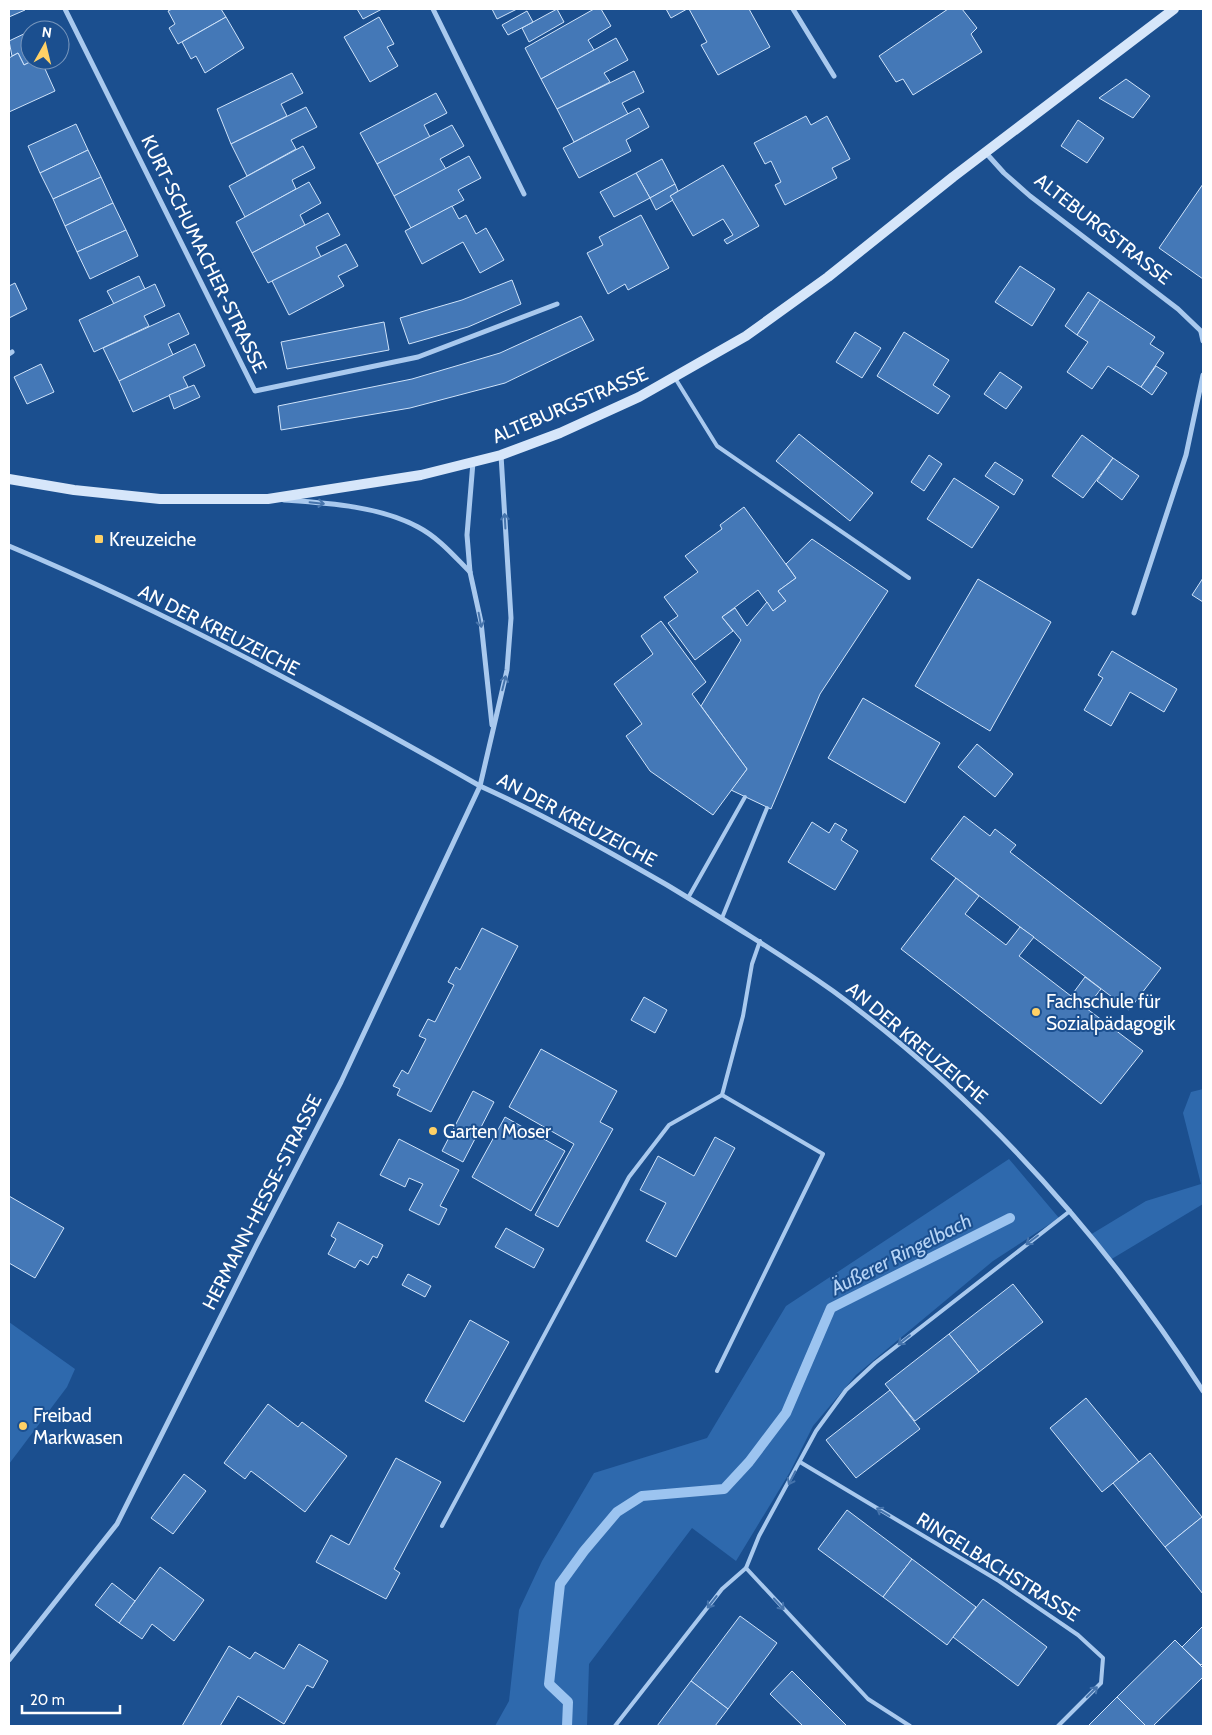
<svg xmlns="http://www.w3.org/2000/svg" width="1212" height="1735" font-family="Cabin,sans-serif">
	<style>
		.green { fill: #2e69ad }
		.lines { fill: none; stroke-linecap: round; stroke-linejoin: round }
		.stream { stroke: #9cc4f0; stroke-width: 10 }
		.building { fill: #4478b7; stroke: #cfe3fa }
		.lane { stroke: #a9c9ee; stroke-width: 4 }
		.street { stroke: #a9c9ee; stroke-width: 5 }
		.secondary { stroke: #d6e6fa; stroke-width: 10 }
		.oneway { stroke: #4674ac }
		.poi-dot { fill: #ffd166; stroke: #1b4f8f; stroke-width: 2 }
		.labels { text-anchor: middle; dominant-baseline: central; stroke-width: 4; stroke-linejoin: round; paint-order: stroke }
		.street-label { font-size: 19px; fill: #fff; stroke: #1b4f8f }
		.poi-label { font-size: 19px; fill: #fff; stroke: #1b4f8f; text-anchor: start }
		.water-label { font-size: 20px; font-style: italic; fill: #b5d3f5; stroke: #1b4f8f }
	</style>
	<rect width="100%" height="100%" fill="#1b4f8f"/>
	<!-- green -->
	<g class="green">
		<polygon points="1203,1089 1203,1204 1110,1260 1090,1235 1146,1201 1201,1184 1183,1113 1191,1092"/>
		<polygon points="1009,1159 1059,1218 993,1261 856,1375 813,1426 790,1472 736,1561 692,1528 589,1664 587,1726 495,1726 509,1701 519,1610 542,1561 594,1473 707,1438 786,1306"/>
		<polygon points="9,1322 75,1369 67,1387 9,1464"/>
	</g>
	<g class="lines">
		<!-- stream -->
		<polyline class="stream" points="567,1726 568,1702 549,1684 560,1584 584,1551 617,1512 642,1496 724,1489 749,1462 786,1413 831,1308 1010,1218"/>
	</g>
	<!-- building -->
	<g class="building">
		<polygon points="9,9 25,9 25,10 9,17"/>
		<polygon points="172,9 221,9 226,17 178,44 169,28 175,24 168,11"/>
		<polygon points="357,9 382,9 363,19"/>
		<polygon points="492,9 517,9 497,19"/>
		<polygon points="557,9 564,22 529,42 522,28"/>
		<polygon points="594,9 601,9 611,26 588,40 594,50 541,79 525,48"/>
		<polygon points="666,9 687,9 671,18"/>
		<polygon points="689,9 749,9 770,47 718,75 701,45 707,42"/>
		<polygon points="948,9 962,9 977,28 971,34 982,52 913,95 903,79 896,82 879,56"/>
		<polygon points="527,11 533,22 508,35 502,25"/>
		<polygon points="226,17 244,48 205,73 196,56 191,59 182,42"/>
		<polygon points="379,17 394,44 387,47 398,66 370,82 344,37"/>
		<polygon points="30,31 30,60 34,60 24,65 18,53 12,56 9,41"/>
		<polygon points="616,38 628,60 604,73 610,82 557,109 541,79"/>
		<polygon points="18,53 24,65 34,60 41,60 55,91 9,112 9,58"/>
		<polygon points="634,71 644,92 622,103 628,114 574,142 557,109"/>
		<polygon points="292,73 303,93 281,104 287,116 231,144 217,109"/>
		<polygon points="1126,79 1150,96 1133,118 1099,98"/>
		<polygon points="436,93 447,113 424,125 430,137 377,164 360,133"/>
		<polygon points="306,107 317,127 291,140 296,149 247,176 231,144"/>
		<polygon points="639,108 649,127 626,140 631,151 579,178 563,148"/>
		<polygon points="806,116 811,125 827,116 850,159 832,168 837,178 785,205 775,185 781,182 771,161 765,164 754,143"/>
		<polygon points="1078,120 1104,138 1087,163 1061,146"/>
		<polygon points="76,124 88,150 40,173 28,146"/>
		<polygon points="452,125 464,146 440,159 446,169 394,196 377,164"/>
		<polygon points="303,146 315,168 292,180 296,189 245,217 229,186"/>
		<polygon points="88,150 101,177 53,199 40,173"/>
		<polygon points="469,156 481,178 458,190 464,200 411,228 394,196"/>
		<polygon points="662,159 675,184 650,198 636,173"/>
		<polygon points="723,165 759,226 727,244 724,240 733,235 723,219 693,236 670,196"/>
		<polygon points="636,173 650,198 614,217 600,192"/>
		<polygon points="101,177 113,203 65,226 53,199"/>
		<polygon points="309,182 321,203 300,215 305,225 252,253 236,222"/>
		<polygon points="675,184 678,191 670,196 673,200 656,210 650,198"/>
		<polygon points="1203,184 1203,279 1159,248"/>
		<polygon points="113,203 126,230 77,252 65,226"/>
		<polygon points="452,206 459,219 466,215 476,234 486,228 504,260 480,273 463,242 422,264 405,231"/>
		<polygon points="328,213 340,235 316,247 321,257 268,283 252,253"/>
		<polygon points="641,215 669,268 628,290 625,284 608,294 587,253 603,245 599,237"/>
		<polygon points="126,230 138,256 90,279 77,252"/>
		<polygon points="346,244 358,266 338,276 344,286 289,315 272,281"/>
		<polygon points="1020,266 1055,289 1032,326 995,302"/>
		<polygon points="139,276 145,289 114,304 107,291"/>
		<polygon points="512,280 521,304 468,327 409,344 400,318 462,300"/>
		<polygon points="15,283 27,309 9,318 9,286"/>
		<polygon points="155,284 165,306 144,316 149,326 94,352 79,320"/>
		<polygon points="1088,292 1100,300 1077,335 1065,326"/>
		<polygon points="1100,300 1155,337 1150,344 1164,353 1141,387 1108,366 1092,389 1067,372 1088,342 1077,335"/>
		<polygon points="179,313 189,334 168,344 173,355 119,381 103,348"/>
		<polygon points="581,316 594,340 505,383 410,408 281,430 278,406 412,379 500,353"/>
		<polygon points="384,322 389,350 287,369 281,342"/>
		<polygon points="855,332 881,348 862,378 836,362"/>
		<polygon points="904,332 949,360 933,385 950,396 938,414 877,376"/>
		<polygon points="195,344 205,366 183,377 188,387 133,412 119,381"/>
		<polygon points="41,364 54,392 27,404 14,377"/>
		<polygon points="1156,366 1167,373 1152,395 1141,387"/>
		<polygon points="1000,372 1022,387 1006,409 984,394"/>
		<polygon points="194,385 200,397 174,409 169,395"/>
		<polygon points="799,434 873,493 850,521 776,461"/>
		<polygon points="1082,435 1113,458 1083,498 1052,476"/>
		<polygon points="929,455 942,464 924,491 911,482"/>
		<polygon points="1113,458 1139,476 1122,500 1097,481"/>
		<polygon points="995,462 1023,480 1014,495 985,476"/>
		<polygon points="954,478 999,507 972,548 927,519"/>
		<polygon points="744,507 796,578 778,591 786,601 773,611 758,590 722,617 733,631 695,660 668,623 678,616 664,597 698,572 685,556 722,529 720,525"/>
		<polygon points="812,539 888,591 820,694 771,809 731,790 747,769 701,706 741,640 722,617 735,608 747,626 767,602 773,611 786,601 778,591 796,578 786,564"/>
		<polygon points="1203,578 1203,602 1192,595"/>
		<polygon points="978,579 1051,622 990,731 915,686"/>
		<polygon points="661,621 706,682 692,694 747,769 713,815 650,771 626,736 642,724 614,684 653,654 641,636"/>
		<polygon points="1112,651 1177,689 1164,712 1130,692 1111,726 1084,710 1103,678 1098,675"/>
		<polygon points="863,698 940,743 905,803 828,758"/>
		<polygon points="977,744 1013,774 995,797 958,767"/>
		<polygon points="964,816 990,836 995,829 1016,845 1010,852 1161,968 1129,1010 931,859"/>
		<polygon points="812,822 829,833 835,823 847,830 841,840 858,851 835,890 788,862"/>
		<polygon points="956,878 979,896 965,914 1006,945 1020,927 1034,937 1019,956 1071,996 1085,977 1101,989 1086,1008 1143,1051 1101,1104 901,949"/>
		<polygon points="482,928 518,946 431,1112 397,1095 400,1089 393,1086 402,1070 408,1074 426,1039 419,1036 428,1019 435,1022 454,985 448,982 456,967 460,970"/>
		<polygon points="644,997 667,1010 655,1033 631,1020"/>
		<polygon points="541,1049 617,1091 600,1122 613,1129 558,1227 535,1215 574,1144 509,1107"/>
		<polygon points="473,1091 494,1102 463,1162 442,1151"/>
		<polygon points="505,1117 565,1151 531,1211 472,1177"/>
		<polygon points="715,1137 735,1148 676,1257 646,1241 666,1203 640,1190 658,1156 694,1176"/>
		<polygon points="399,1139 459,1170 440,1206 447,1209 439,1225 409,1210 423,1184 409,1178 405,1187 380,1175"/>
		<polygon points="9,1196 64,1228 35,1278 9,1263"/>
		<polygon points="338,1222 383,1245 377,1258 373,1256 368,1265 360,1260 355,1268 328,1254 336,1239 331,1236"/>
		<polygon points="506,1228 544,1249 534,1268 495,1247"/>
		<polygon points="408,1274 431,1286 425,1297 402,1285"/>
		<polygon points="1013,1284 1043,1322 979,1372 949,1334"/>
		<polygon points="470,1320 509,1342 464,1422 425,1401"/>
		<polygon points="949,1334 979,1372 915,1421 885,1384"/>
		<polygon points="890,1390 920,1429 856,1478 826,1440"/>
		<polygon points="1086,1398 1139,1462 1102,1492 1050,1428"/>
		<polygon points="268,1404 298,1427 302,1422 347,1456 305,1512 251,1471 245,1479 224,1463"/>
		<polygon points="1150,1453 1202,1517 1165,1547 1113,1483"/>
		<polygon points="396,1458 441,1482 394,1569 400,1573 386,1599 316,1562 331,1535 349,1545"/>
		<polygon points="184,1474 206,1491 173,1534 151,1518"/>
		<polygon points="847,1510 912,1559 883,1597 818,1549"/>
		<polygon points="1202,1517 1203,1518 1203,1594 1165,1547"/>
		<polygon points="912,1559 976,1607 947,1645 883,1597"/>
		<polygon points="160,1567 204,1600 174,1641 152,1624 142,1639 119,1623"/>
		<polygon points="112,1583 135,1601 119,1623 95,1605"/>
		<polygon points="983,1599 1047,1647 1018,1686 953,1637"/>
		<polygon points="740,1616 777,1643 728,1709 691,1681"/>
		<polygon points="1203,1626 1203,1663 1201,1665 1182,1647"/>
		<polygon points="1175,1640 1203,1668 1203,1677 1153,1726 1146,1726 1117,1697"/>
		<polygon points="299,1644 328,1661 313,1688 307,1685 284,1724 238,1696 220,1726 182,1726 229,1646 250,1659 255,1652 284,1669"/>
		<polygon points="792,1671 846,1725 844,1726 803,1726 770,1694"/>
		<polygon points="691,1681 728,1709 715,1726 657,1726"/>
		<polygon points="1117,1697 1146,1726 1088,1726"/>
	</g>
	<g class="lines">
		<!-- lane -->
		<g class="lane">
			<polyline points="675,378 717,446 909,578"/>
			<polyline points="688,898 745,797"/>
			<polyline points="722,918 767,808"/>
			<polyline points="717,1371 823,1154 722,1095"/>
			<polyline points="800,1462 999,1581 1078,1635 1103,1658 1101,1683 1058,1726"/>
			<polyline points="442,1526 629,1177 669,1125 722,1095 743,1016 752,964 760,941"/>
			<polyline points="746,1568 868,1699 910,1726"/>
			<polyline points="615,1726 722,1589 746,1568 759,1536 816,1431 846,1390 875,1363 1070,1211"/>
		</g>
		<!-- street -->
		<g class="street">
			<polyline points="65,9 255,391 418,357 557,304"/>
			<polyline points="433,9 524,194"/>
			<polyline points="793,9 834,76"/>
			<polyline points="986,153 1004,173 1030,196 1178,309 1203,333"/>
			<polyline points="1201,332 1203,341"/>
			<polyline points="9,354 12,352"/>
			<polyline points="473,462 467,535 470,572 481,622 492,725"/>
			<path d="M284 500C327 503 379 506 418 527 439 538 454 556 470 572"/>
			<path d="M9 546C171 614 328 699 480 786 544 815 606 850 667 885 723 919 779 953 833 991 981 1099 1104 1237 1203 1391"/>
			<polyline points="1134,613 1186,455 1203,375"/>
			<polyline points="9,1660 117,1524 256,1246 341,1082 480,786 507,670 511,618 501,455"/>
		</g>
		<!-- secondary -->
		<polyline class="secondary" points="9,479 74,490 160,499 268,499 421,475 501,455 560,433 639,397 746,336 828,277 953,177 1174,9"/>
	</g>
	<!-- one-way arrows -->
	<defs><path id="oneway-shaft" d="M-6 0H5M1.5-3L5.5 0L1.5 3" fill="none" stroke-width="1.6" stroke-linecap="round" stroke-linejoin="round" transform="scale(1.25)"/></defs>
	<g class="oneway">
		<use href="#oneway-shaft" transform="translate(317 503) rotate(6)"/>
		<use href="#oneway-shaft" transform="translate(505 521) rotate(-93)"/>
		<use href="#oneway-shaft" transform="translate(480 620) rotate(79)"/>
		<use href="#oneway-shaft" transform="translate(504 683) rotate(-76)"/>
		<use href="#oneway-shaft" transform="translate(1032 1240) rotate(143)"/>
		<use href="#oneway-shaft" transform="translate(904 1340) rotate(142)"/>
		<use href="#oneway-shaft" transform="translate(792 1478) rotate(117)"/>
		<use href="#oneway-shaft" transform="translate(883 1512) rotate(-149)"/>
		<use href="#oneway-shaft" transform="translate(712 1602) rotate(128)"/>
		<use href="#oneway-shaft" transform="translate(779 1604) rotate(47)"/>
		<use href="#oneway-shaft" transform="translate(1092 1692) rotate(-45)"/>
	</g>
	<!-- markers -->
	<g class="poi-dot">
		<rect x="94" y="534" width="10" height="10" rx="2.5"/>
		<circle cx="1036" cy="1012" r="5"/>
		<circle cx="433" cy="1131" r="5"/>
		<circle cx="23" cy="1426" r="5"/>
	</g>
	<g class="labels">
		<!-- street labels -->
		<g class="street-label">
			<text transform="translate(1103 229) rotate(38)">ALTEBURGSTRASSE</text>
			<text transform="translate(204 254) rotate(64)">KURT-SCHUMACHER-STRASSE</text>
			<text transform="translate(570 405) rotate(-23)">ALTEBURGSTRASSE</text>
			<text transform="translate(219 630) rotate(27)">AN DER KREUZEICHE</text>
			<text transform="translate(577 820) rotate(28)">AN DER KREUZEICHE</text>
			<text transform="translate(917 1043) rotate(40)">AN DER KREUZEICHE</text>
			<text transform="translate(262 1202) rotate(-63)">HERMANN-HESSE-STRASSE</text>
			<text transform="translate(998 1567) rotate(32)">RINGELBACHSTRASSE</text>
		</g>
		<!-- poi labels -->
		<g class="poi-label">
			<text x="109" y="539">Kreuzeiche</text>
			<text x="1046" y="1001">Fachschule für<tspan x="1046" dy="22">Sozialpädagogik</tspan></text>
			<text x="443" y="1131">Garten Moser</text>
			<text x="33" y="1415">Freibad<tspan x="33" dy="22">Markwasen</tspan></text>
		</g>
		<!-- water labels -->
		<g class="water-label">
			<text transform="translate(901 1254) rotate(-27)">Äußerer Ringelbach</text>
		</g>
	</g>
	<!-- border -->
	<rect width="1212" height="1735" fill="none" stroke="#ffffff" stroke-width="20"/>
	<!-- north arrow -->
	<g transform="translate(45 45) rotate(8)"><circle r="24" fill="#1b4f8f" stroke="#7695bc"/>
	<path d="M0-4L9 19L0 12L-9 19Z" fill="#ffd166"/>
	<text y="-8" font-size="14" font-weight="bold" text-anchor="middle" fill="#ffffff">N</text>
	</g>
	<!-- scale -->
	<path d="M22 1705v8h98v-8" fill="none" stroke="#ffffff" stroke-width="2.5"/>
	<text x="30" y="1705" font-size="15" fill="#ffffff" stroke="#1b4f8f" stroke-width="4" paint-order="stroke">20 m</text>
</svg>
